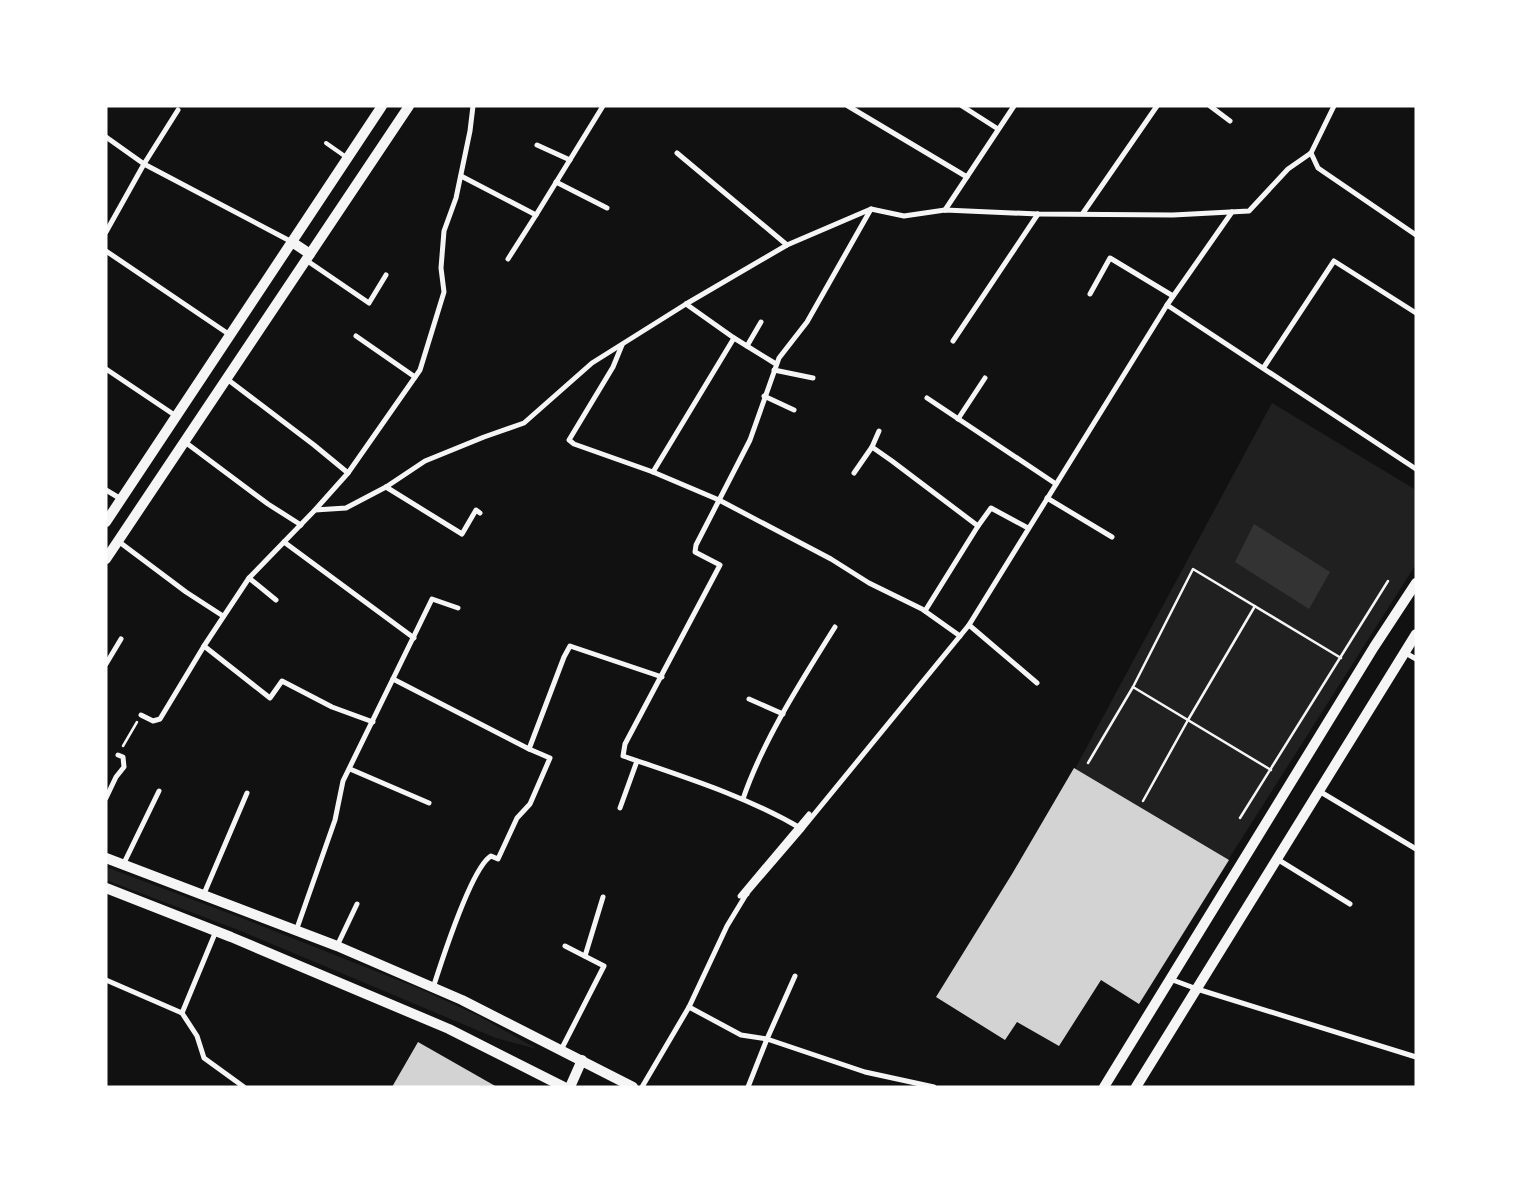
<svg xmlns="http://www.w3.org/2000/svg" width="1522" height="1193" font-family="Poppins,sans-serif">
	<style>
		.green { fill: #202020 }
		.water { fill: #333 }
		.building { fill: #d3d3d3 }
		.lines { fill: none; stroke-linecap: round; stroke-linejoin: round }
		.path { stroke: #f5f5f5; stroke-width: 2.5 }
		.service { stroke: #f5f5f5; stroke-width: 4 }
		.minor { stroke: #f5f5f5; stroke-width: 5 }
		.secondary { stroke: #f5f5f5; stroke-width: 10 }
	</style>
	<rect width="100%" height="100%" fill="#111"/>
	<!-- green -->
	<g class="green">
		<polygon points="1272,403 1416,490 1416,564 1228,860 1075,769"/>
		<polygon points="106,867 244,919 418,988 479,1016 537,1049 496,1038 241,931 106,880"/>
	</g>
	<!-- water -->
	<polygon class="water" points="1254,524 1330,572 1309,609 1235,562"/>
	<!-- building -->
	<g class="building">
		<polygon points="1074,768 1229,860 1139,1004 1101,980 1059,1046 1017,1022 1005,1040 936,997 1012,874"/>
		<polygon points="418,1042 497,1087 392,1087"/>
	</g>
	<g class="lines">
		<!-- path -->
		<g class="path">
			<polyline points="1133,687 1271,770"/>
			<polyline points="123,746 137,722"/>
			<polyline points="1088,763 1133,687 1193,569 1341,658"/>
			<polyline points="1143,801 1188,720 1255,606"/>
			<polyline points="1240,818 1388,581"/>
		</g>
		<!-- service -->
		<polyline class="service" points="326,143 346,157"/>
		<!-- minor -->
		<g class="minor">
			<polyline points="848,106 967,177"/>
			<polyline points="962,106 998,129"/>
			<polyline points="1210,106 1230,121"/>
			<polyline points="106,137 144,164 292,242"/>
			<polyline points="537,145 570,160"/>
			<polyline points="677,153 787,245"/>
			<polyline points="1311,153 1318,168 1416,235"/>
			<polyline points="461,176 536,215 603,106"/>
			<polyline points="556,182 607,208"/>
			<polyline points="945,210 1014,106"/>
			<polyline points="1083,213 1157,106"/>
			<polyline points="106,232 144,164 178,110"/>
			<polyline points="106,251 230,335"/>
			<polyline points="508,259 536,215"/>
			<polyline points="306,260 369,303 386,275"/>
			<polyline points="1090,294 1110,258 1173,296"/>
			<polyline points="686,304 734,338"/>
			<polyline points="1167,305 1416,469"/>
			<polyline points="356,336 415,377"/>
			<polyline points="953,341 1038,214"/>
			<polyline points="622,345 613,367 569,440 574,444 653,472 719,500 831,559 869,583 922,609 960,636"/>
			<polyline points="747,346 761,322"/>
			<polyline points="1264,367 1334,261 1416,313"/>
			<polyline points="106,369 176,416"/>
			<polyline points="774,370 813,378"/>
			<polyline points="227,379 314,445 348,473"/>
			<polyline points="764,396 794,410"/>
			<polyline points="927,398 1056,484"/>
			<polyline points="958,419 985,378"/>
			<polyline points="879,431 872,447 892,461 978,526 925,611"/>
			<polyline points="185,442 268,504 301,525"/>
			<polyline points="653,472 734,338 776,364"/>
			<polyline points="854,473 872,447"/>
			<polyline points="386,487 462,534 476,510 480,513"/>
			<polyline points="106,490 121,499"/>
			<polyline points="1047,498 1112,537"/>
			<polyline points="315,510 346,508 386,487 425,461 484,437 524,423 592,363 686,304 787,245 871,209 904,216 945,210 1038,214 1173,215 1249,211 1288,169 1311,153 1334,106"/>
			<polyline points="978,526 991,508 1028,528"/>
			<polyline points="118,541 186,592 223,616"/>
			<polyline points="284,542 414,638"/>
			<polyline points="249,578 276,600"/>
			<polyline points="969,625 1037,683"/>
			<polyline points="204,646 270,698 282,681 332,707 373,722"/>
			<polyline points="1404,652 1416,659"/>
			<polyline points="106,664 121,639"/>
			<polyline points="393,679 529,749"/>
			<polyline points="749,699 783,714"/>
			<polyline points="141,715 153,721 160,719 204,646 249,578 315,510 348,473 420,370 444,292 441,268 444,231 456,198 470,131 473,106"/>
			<polyline points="350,769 429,803"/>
			<polyline points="1319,791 1416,849"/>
			<polyline points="106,798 116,777 124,767 123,757 118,755"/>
			<path d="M743 799C763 740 802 680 835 627"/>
			<polyline points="620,808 637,761"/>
			<path d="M802 829C746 796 684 777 623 756L625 744 720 565 695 552 696 545 750 440 779 358 807 322 871 209"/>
			<polyline points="1277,859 1350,904"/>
			<polyline points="123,865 159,791"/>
			<polyline points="747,894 740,896 809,814"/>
			<polyline points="203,896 247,793"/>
			<polyline points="296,931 335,820 343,781 432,599 458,608"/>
			<polyline points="337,946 357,904"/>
			<polyline points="585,956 603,897"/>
			<polyline points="1170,979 1197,989 1416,1057"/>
			<polyline points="106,980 182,1013 197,1036 204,1058 244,1087"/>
			<path d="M433 988C441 963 472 867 491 856L498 859 517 818 530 804 550 758 529 749 564 657 570 646 662 677"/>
			<polyline points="689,1007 741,1035 767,1039 865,1072 934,1087"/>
			<polyline points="182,1013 216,931"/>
			<polyline points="561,1050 604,966 565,946"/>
			<polyline points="642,1087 689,1007 727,926 747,893 802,829 969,625 1167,305 1232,212"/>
			<polyline points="748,1087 767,1039 795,976"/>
		</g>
		<!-- secondary -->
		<g class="secondary">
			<polyline points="292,242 310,254"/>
			<polyline points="106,522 382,106"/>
			<polyline points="106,559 409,106"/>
			<polyline points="106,858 337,946 462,1000 633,1087"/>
			<polyline points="106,888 231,937 449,1029 564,1087"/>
			<polyline points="570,1087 582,1060"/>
			<polyline points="1104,1087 1374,647 1416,583"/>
			<polyline points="1136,1087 1416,634"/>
		</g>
	</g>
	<!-- border -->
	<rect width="1522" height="1193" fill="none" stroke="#ffffff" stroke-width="215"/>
</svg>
